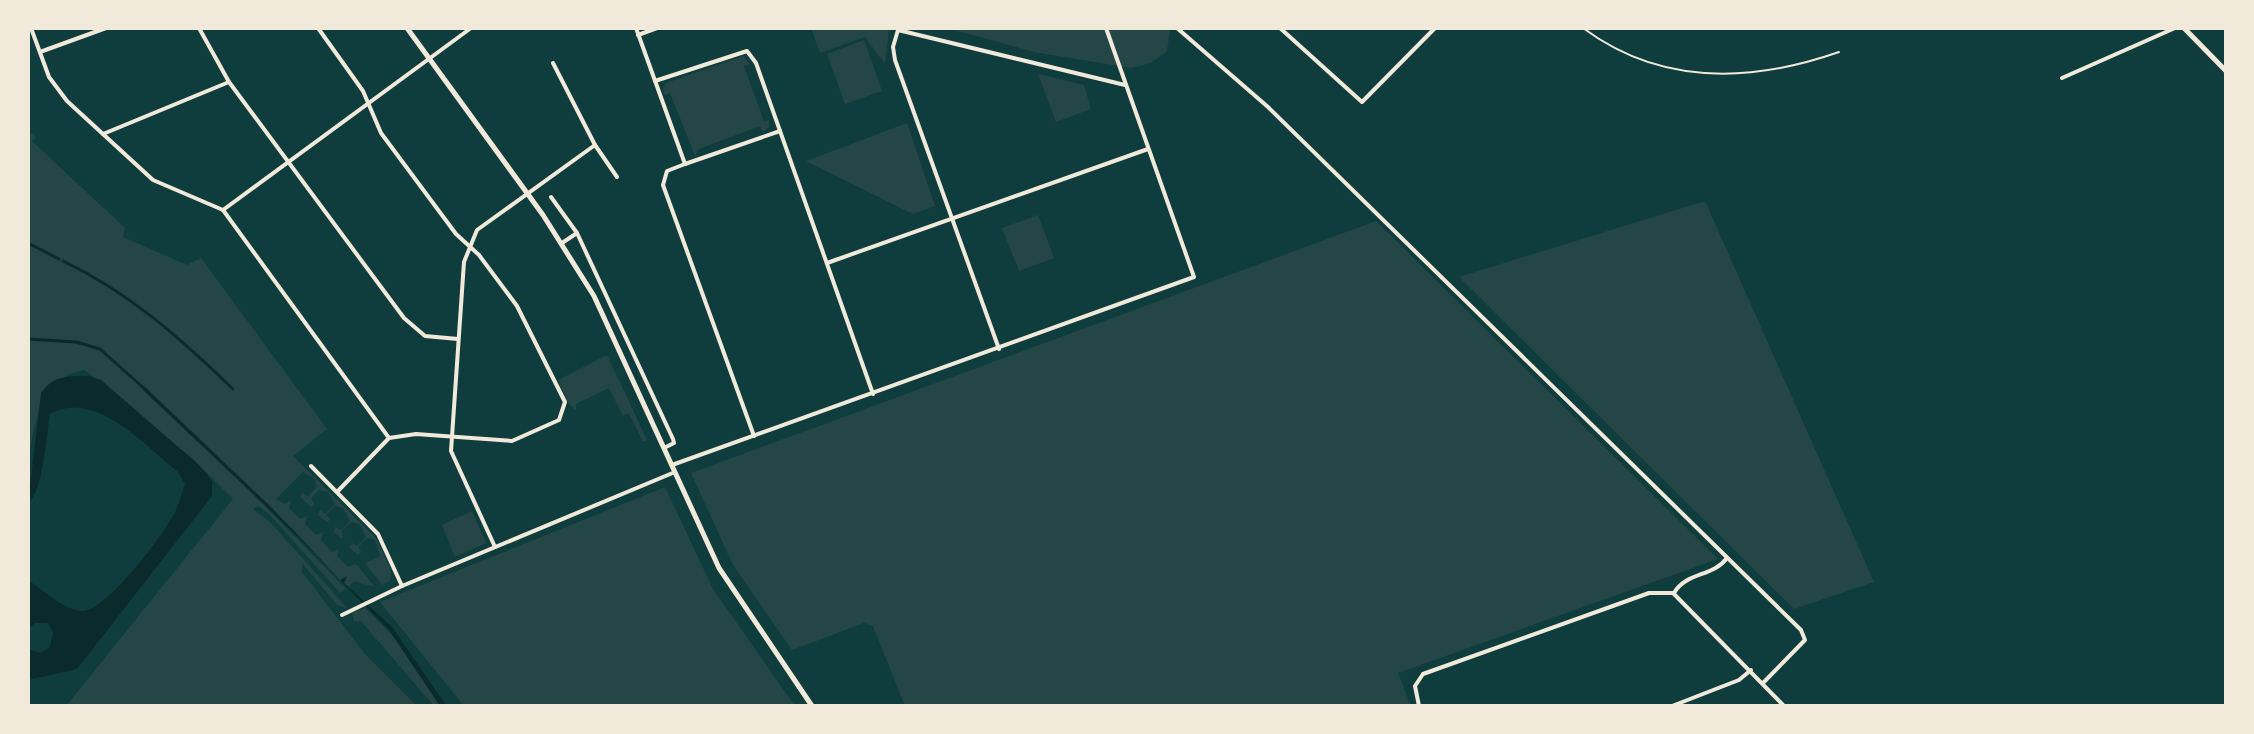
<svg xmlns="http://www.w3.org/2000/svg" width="2254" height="734" font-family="'Exo 2',sans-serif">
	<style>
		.green { fill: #244646 }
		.water { fill: #0a2a2b }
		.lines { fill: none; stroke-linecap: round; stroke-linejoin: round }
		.stream { stroke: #0a2a2b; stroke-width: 3 }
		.path { stroke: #f1e9da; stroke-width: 2 }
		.minor { stroke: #f1e9da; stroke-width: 4 }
		.tertiary { stroke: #f1e9da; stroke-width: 5 }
	</style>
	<rect width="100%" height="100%" fill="#0f3d3e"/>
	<!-- green -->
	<g class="green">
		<polygon points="811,28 889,28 885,64 865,37 820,53"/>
		<polygon points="947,28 1166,28 1170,31 1167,51 1151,63 1131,68 1034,52"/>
		<polygon points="864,40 882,91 845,104 827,54"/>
		<polygon points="743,56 750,64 744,66 764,121 769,120 769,127 763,132 760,126 699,149 695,156 670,93 664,95 663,88 666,83"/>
		<polygon points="1038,74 1084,85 1091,109 1056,122"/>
		<polygon points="907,123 935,206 913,214 806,161"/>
		<path d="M28 130 36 138 32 141 125 228 123 237 187 265 201 258 327 429 293 456 376 538 391 570 390 581 382 585 365 563 380 556 375 540 367 538 358 547 361 552 358 555 349 547 352 543 357 546 366 537 359 524 351 522 342 531 343 539 334 532 335 527 341 530 350 521 343 508 335 506 326 515 330 519 327 522 318 515 320 510 325 514 335 504 328 492 319 490 311 498 314 504 311 507 300 497 302 493 308 496 317 487 315 479 303 472 276 499 285 504 291 500 289 508 300 519 307 516 305 524 316 535 323 532 321 540 332 552 339 549 337 556 348 567 356 564 375 587 354 581 349 587 340 580 292 528 264 505 346 589 340 593 270 515 258 506 253 509 270 522 348 609 337 605 302 563V572L365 654 417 706H66L233 499 195 461 85 370C36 376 30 441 28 479Z"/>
		<polygon points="1705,201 1874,582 1794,609 1459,277"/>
		<polygon points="1038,215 1054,258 1019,271 1002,228"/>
		<polygon points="1376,221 1718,559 1398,673 1411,706 905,706 873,626 864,623 792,650 733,565 691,473"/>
		<polygon points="607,355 647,440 643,442 629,413 623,416 609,388 576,404 576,410 569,404 558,380"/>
		<polygon points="665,487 713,589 795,706 464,706 380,602"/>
		<polygon points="472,511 486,543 455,557 442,525"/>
		<polygon points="365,608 395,638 440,706 434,706 361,621 354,622 352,613"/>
	</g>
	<!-- water -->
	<g class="water">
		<path d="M89 376 101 380 199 465 212 481V496L77 669 28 680V649L40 653 50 647 53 633 48 623H35L28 629V580C43 590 64 610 82 611 105 613 168 530 177 508 180 501 182 492 185 484L178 472C146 446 94 388 50 414 46 436 44 490 28 503L41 393C53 375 69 376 89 376Z"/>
		<polygon points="145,387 270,506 340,580 347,576 344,583 392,627 445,704 440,706 389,630 296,535 143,390"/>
	</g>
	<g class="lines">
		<!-- stream -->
		<g class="stream">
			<polyline points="28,243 59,259"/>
			<path d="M63 261C130 293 180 338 233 389"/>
			<polyline points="28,339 76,342 100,349 147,391"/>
		</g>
		<!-- path -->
		<path class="path" d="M1583 28C1661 86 1750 83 1839 52"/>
		<!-- minor -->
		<g class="minor">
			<polyline points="31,28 49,77 67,101 153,180 223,210 389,438"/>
			<polyline points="199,28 229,82 404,318 425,336 458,339"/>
			<polyline points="318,28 363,91 381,133 456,234 479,255 517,306 565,402 559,420 512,441 416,434 389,438"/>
			<polyline points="636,28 685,164 667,171 663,185 754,436"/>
			<polyline points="1177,28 1268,107 1801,630 1805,640 1763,683"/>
			<polyline points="1280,28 1362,102 1435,28"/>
			<polyline points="638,35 657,28"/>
			<polyline points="40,52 106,28"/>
			<polyline points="2062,78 2175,28"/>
			<polyline points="655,81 747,51 756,63 873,394"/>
			<polyline points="103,134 229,82"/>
			<polyline points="595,145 617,177"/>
			<polyline points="685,164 780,131"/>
			<polyline points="551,197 577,233 673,439 674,443 664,448"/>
			<polyline points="223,210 471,28"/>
			<polyline points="562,243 577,233"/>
			<polyline points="827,263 1148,149"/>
			<polyline points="999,349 895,60 893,47 898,30 1125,85"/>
			<polyline points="672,465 1194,277 1106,28"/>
			<polyline points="311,466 378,534 402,586"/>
			<polyline points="337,492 389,438"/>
			<polyline points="495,547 451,451 464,262 477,230 595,145 553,63"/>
			<polyline points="1674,594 1784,706"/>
			<polyline points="342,615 402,586 675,472"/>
			<path d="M1419 706 1415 686 1423 674 1649 593H1674C1686 572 1713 577 1727 558"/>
			<polyline points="1672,706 1739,680 1751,670"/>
		</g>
		<!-- tertiary -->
		<g class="tertiary">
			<polyline points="407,28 543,215 594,296 719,568 812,706"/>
			<polyline points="2184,28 2226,71"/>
		</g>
	</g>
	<!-- border -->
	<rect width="2254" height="734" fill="none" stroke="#f1e9da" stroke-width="60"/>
</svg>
